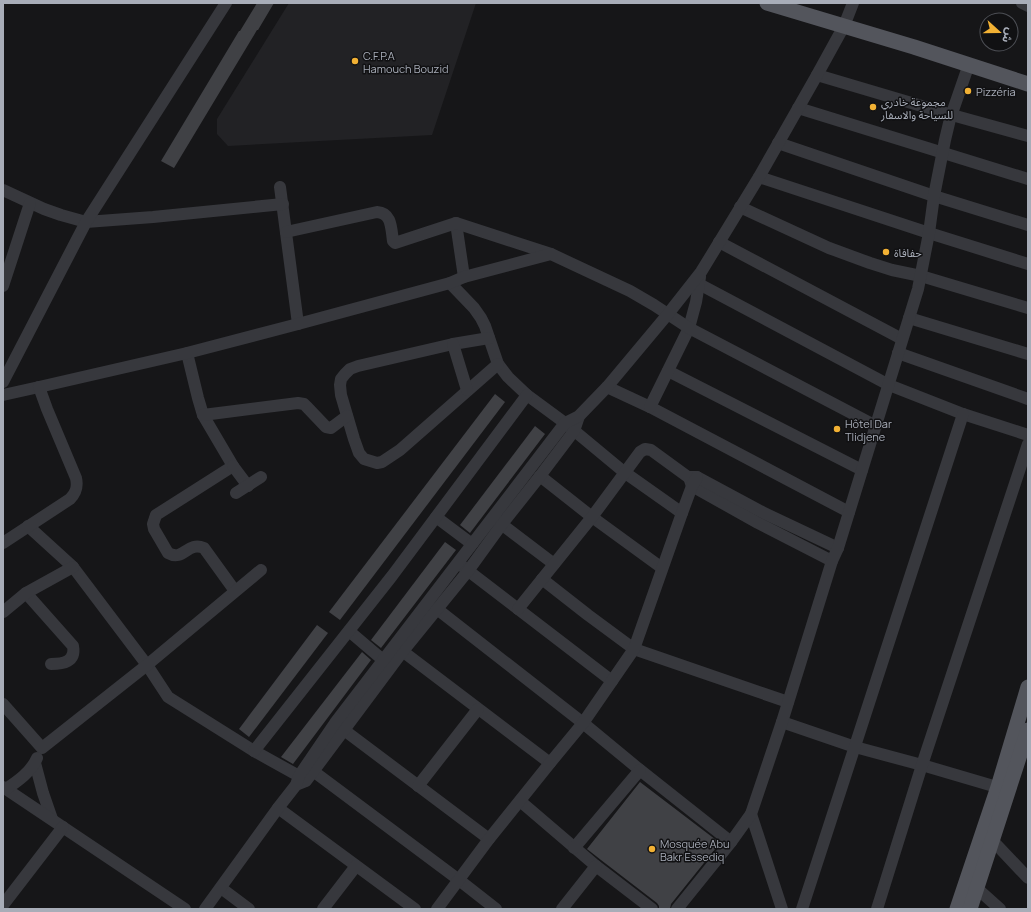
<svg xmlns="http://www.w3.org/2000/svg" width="1031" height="912" font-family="Manrope,'Noto Sans Arabic',sans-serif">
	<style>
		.built { fill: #222225 }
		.building { fill: #404145 }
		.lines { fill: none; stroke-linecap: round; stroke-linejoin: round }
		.minor { stroke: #37383d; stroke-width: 12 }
		.major { stroke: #53555c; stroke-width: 15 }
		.poi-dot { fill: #f2b134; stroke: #111113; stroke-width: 1.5 }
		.labels { text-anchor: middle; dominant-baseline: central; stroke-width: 3; stroke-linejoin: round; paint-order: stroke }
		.poi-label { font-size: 11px; fill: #a8adb8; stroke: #111113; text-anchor: start }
	</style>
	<rect width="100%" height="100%" fill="#161618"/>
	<!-- built -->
	<polygon class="built" points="289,3 476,3 432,135 228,146 217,134 217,119"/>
	<!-- building -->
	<g class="building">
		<polygon points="257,3 274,3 258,30 257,30 174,168 161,161 239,31 240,31"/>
		<polygon points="495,394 505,402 340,620 329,612"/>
		<polygon points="535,426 545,434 470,533 460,525"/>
		<polygon points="445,542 456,550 381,648 371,640"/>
		<polygon points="317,625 328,633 249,737 239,729"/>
		<polygon points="362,652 371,660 293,764 281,757"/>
		<polygon points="640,782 720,843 671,904 670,909 659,909 659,906 657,903 601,860 587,849"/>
	</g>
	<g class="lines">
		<!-- minor -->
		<g class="minor">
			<polyline points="1022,3 1028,6"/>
			<polyline points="817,75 952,115 1028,136"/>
			<polyline points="798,108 1028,179"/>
			<polyline points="778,143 934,196 1028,225"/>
			<polyline points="759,177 929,233 1028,264"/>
			<polyline points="280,187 298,324"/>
			<polyline points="3,190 44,209 61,215 86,222 153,217 283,204"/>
			<polyline points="740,207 829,248 870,263 892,270 921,276 1028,308"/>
			<polyline points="456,223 464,277"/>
			<path d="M286 232 377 212C392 213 391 228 393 241L395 243 456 223 551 254"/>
			<polyline points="719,242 902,339"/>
			<polyline points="450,283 474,308 481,318 485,326 498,364 508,377 527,395 565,423 624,472 682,513"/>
			<polyline points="699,284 889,385 963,414 1028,435"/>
			<polyline points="3,286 30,203"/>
			<polyline points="909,318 1028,354"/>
			<polyline points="489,338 453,344 358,366 350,369 345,374 341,379 340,385 341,395 354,439 359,453 364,459 377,463 382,462 400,450 498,364"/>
			<polyline points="453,344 467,390"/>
			<path d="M187 353 198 398 203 415 233 466 156 515 153 524 154 529 168 553C184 562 187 541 204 548L235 591"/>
			<polyline points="898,353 1028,399"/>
			<polyline points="668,371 862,470"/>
			<polyline points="3,382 86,222 226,3"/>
			<polyline points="607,387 650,407 849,512"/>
			<polyline points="3,395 39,387"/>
			<polyline points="650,407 689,328 696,302 700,277"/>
			<polyline points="203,415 298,403 304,404 306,406 326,427 331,428 347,416"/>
			<polyline points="233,466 248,486"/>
			<polyline points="540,476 592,517 662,568"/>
			<polyline points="690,480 692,486 758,523 832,561"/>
			<polyline points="236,493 261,477"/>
			<polyline points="436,517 472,544"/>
			<polyline points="496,520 554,564"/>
			<polyline points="28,526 73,567 147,665 168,697 254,751 299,776 305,781"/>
			<path d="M3 543 70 499C76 493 78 487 76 478L47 409 39 387 187 353 298 324 450 283 464 277 551 254 630 291 654 305 689 328 876 426"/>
			<polyline points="462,566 612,681"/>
			<polyline points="542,579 588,615 634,649 788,702"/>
			<path d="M26 593 73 646C76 662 63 664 51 664"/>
			<polyline points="437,609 583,723 640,770 731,842"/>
			<polyline points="518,609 592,517 640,452 645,449 651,450 688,477 697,477 764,513 838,548"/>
			<polyline points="3,612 26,593 73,567"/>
			<polyline points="349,631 383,660"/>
			<polyline points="397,647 550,763"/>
			<polyline points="3,704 42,748 147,665 261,570"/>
			<polyline points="782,722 855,747 922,765 1007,790"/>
			<polyline points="344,730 489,839"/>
			<polyline points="254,751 392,576 527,395"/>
			<polyline points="35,763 43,793 52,819"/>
			<polyline points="313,771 459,880 496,909"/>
			<polyline points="296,785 306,781 403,651 468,571 502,524 540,476 574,431 579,416"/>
			<polyline points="418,786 478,709"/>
			<polyline points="3,787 185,909"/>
			<path d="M6 789C18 781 31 772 37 758"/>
			<polyline points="520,801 596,866 652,909"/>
			<polyline points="278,808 415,909"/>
			<polyline points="751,814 782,909"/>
			<polyline points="993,841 1028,878"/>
			<polyline points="574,848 640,770"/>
			<polyline points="971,883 1000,909"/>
			<polyline points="221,888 249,909"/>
			<polyline points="3,905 63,827"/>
			<polyline points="205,909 278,808 296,785 299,776 335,723 565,423 579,416 607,387 668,314 701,272 759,177 817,75 844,26 853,3"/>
			<polyline points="323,909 356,866"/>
			<polyline points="437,909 489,839 550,763 583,723 634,649 682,513 692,486 697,477"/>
			<polyline points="562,909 596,866"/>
			<polyline points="677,909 731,842 751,814 782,722 832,561 838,548 918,289 929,233 934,196 945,140 950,119 969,64"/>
			<polyline points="802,909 963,414"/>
			<polyline points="877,909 922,765 1028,444"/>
		</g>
		<!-- major -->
		<g class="major">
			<polyline points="767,3 914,47 1028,84"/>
			<polyline points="957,909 998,787 1028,687"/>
			<polyline points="970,909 1028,730"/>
		</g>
	</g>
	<!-- markers -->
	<g class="poi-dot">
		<circle cx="355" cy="61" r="4"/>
		<circle cx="968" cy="91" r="4"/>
		<circle cx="873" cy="107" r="4"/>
		<circle cx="886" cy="252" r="4"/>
		<circle cx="837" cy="429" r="4"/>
		<circle cx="652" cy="849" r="4"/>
	</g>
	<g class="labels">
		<!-- poi labels -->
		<g class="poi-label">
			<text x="363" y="55">C.F.P.A<tspan x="363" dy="13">Hamouch Bouzid</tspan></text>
			<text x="976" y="91">Pizzéria</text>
			<text x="881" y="101">مجموعة خادري<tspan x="881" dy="13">للسياحة والاسفار</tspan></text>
			<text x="894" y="252">حفافاة</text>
			<text x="845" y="423">Hôtel Dar<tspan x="845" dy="13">Tlidjene</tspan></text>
			<text x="660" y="843">Mosquée Abu<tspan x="660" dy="13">Bakr Essediq</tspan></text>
		</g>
	</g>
	<!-- border -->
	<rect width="1031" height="912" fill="none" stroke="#a8adb8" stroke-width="8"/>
	<!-- north arrow -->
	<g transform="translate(999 32) rotate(111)"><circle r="19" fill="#111113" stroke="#4d4f55"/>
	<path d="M0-3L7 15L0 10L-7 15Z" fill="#f2b134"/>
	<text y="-6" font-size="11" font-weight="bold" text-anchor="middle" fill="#a8adb8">ش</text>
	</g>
</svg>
